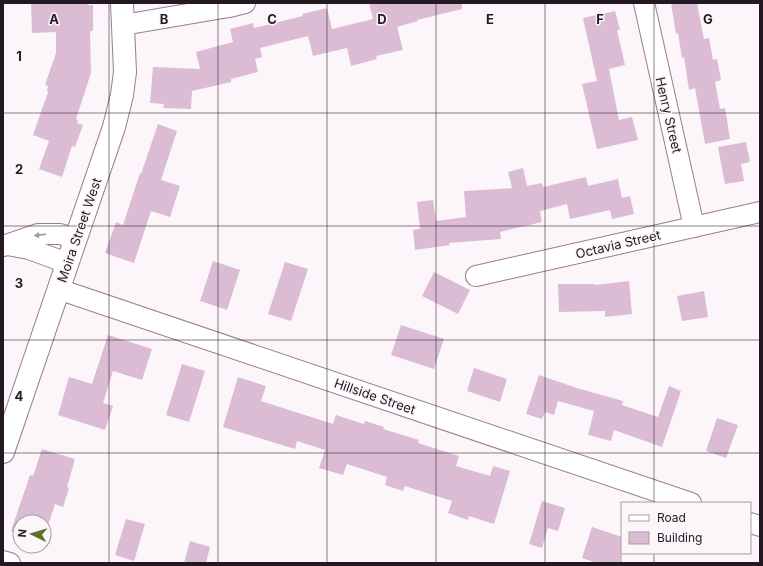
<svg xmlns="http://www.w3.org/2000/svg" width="763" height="566" font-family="Inter,sans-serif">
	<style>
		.building { fill: #dcbcd4 }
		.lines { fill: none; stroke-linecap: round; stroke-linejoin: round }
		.street-casing { stroke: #9a7c92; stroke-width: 22 }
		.secondary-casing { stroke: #9a7c92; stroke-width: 24 }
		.street { stroke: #fff; stroke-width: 20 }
		.secondary { stroke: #fff; stroke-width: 22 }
		.oneway { fill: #9c989c }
		.grid { fill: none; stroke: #241922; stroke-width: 1; stroke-opacity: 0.55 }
		.labels { text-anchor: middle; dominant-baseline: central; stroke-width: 3; stroke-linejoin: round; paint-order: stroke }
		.street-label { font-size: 13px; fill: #241922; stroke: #fcf5fa }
		.grid-label { font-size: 13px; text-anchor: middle; font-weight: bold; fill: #241922; stroke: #fcf5fa; stroke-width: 3; stroke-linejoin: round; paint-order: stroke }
	</style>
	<rect width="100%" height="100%" fill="#fcf5fa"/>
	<!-- building -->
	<g class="building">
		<polygon points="31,3 88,3 88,5 93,5 93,31 90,31 91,73 76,119 78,120 77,123 83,125 75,147 72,146 62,177 39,169 49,141 33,135 48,92 47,91 48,86 45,85 56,53 56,32 32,33"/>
		<polygon points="369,3 462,3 462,9 417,20 418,21 397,27 403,50 376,56 377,59 351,66 347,48 313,56 308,36 260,48 262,57 255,59 258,72 231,79 231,82 192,91 191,109 163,108 164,104 150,103 153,67 200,69 196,52 233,42 230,29 253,23 254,28 303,16 302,14 327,8 332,29 373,19"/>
		<polygon points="671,3 697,3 704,39 709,38 713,60 717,59 721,80 715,82 720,109 725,108 730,139 705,144 695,88 689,90 684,57 682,58 678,33 676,34"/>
		<polygon points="615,11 620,30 617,30 625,65 609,69 619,120 632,117 638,140 597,149 582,84 597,81 583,18"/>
		<polygon points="158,124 177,131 161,180 180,186 170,217 151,211 134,263 105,253 116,222 123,225 140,173 141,174"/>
		<polygon points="746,142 750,162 741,164 744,181 725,184 718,147"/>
		<polygon points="523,168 527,186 542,183 543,187 586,177 588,186 618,179 622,198 630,196 634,214 612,219 610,210 570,219 567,204 540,211 542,222 500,232 501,239 449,243 450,245 415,250 413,230 420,229 417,202 433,200 436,221 466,217 464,191 512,188 508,172"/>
		<polygon points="213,261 240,270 227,310 200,301"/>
		<polygon points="285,262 308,269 291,321 268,314"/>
		<polygon points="434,272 470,290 458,314 422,296"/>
		<polygon points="629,281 632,314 605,317 605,311 559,312 558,284 595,284 595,285"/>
		<polygon points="704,291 708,317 682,321 677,296"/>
		<polygon points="401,325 444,339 434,369 391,355"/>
		<polygon points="108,335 152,349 142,380 113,371 103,403 113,406 105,430 58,415 69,377 92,384"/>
		<polygon points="182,364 205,371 189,422 166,415"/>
		<polygon points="474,368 507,379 500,402 467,391"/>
		<polygon points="539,375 577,388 623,401 622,405 658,417 669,386 681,391 662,447 614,430 611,441 588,435 594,411 558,401 554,415 545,412 542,419 526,414"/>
		<polygon points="238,377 266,386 261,401 333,424 336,415 364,424 365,421 384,427 383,429 419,440 418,443 459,456 456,466 490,476 493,466 510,471 494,524 469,516 468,520 448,513 452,501 405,486 403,491 385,485 387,477 347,464 343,475 319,468 325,450 297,441 295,449 223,427"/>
		<polygon points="717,418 738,425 726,458 706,451"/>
		<polygon points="42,449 75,459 67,487 69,488 63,507 55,504 44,538 44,522 20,522 20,533 11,531 30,475 33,476"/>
		<polygon points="542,501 565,508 558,531 548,528 542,548 529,544"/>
		<polygon points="126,519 145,524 134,561 115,555"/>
		<polygon points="592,527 622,537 622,563 597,563 582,558"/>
		<polygon points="190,541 210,547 206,563 184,563"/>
	</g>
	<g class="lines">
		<defs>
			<g id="street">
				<polyline points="644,3 694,227"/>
				<polyline points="123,25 229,7 245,3"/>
				<polyline points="7,245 29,249 67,263"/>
				<polyline points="3,246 38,234 60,234 76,239"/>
				<polyline points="476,276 760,212"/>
				<polyline points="58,289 691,503"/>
				<polyline points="750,523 760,526"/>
				<polyline points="3,561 10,563"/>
			</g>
			<polyline id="secondary" points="3,452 114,127 122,95 125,72 122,3"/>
		</defs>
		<!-- street casing -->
		<use href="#street" class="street-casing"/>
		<!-- secondary casing -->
		<use href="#secondary" class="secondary-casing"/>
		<!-- street -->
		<use href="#street" class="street"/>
		<!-- secondary -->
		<use href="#secondary" class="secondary"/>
	</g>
	<!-- one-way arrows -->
	<defs><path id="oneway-solid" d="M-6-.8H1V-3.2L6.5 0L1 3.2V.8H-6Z"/></defs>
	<use class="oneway" href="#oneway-solid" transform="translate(40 235) rotate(173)"/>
	<!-- grid -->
	<path class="grid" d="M109 3V563M218 3V563M327 3V563M436 3V563M545 3V563M654 3V503M3 113H760M3 226H760M3 340H760M3 453H760M654 553V563"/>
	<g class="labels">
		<!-- street labels -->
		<g class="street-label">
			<text transform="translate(669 115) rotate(77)">Henry Street</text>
			<text transform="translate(79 230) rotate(-71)">Moira Street West</text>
			<text transform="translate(618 244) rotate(-13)">Octavia Street</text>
			<text transform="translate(375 396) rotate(19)">Hillside Street</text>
		</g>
	</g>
	<g class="grid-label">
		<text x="54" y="24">A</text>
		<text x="164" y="24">B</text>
		<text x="272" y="24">C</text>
		<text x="382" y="24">D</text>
		<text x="490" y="24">E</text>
		<text x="600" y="24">F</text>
		<text x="708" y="24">G</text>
		<text x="19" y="61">1</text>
		<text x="19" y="174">2</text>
		<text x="19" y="288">3</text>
		<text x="19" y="401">4</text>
	</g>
	<!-- border -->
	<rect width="763" height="566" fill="none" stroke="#241922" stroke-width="8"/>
	<!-- legend -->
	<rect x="621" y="502" width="130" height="52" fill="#fcf5fa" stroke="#a69da4"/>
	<rect x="629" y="515" width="20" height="6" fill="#ffffff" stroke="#a69da4"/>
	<text x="657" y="522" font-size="12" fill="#241922">Road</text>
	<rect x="629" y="532" width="20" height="12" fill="#dcbcd4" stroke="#a69da4"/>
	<text x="657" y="542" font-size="12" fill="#241922">Building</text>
	<!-- north arrow -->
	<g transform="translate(32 534) rotate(275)"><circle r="19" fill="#fcf5fa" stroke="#a69da4"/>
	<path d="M0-3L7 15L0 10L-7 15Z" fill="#5a7223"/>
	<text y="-6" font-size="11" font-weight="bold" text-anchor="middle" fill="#241922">N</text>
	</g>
</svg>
